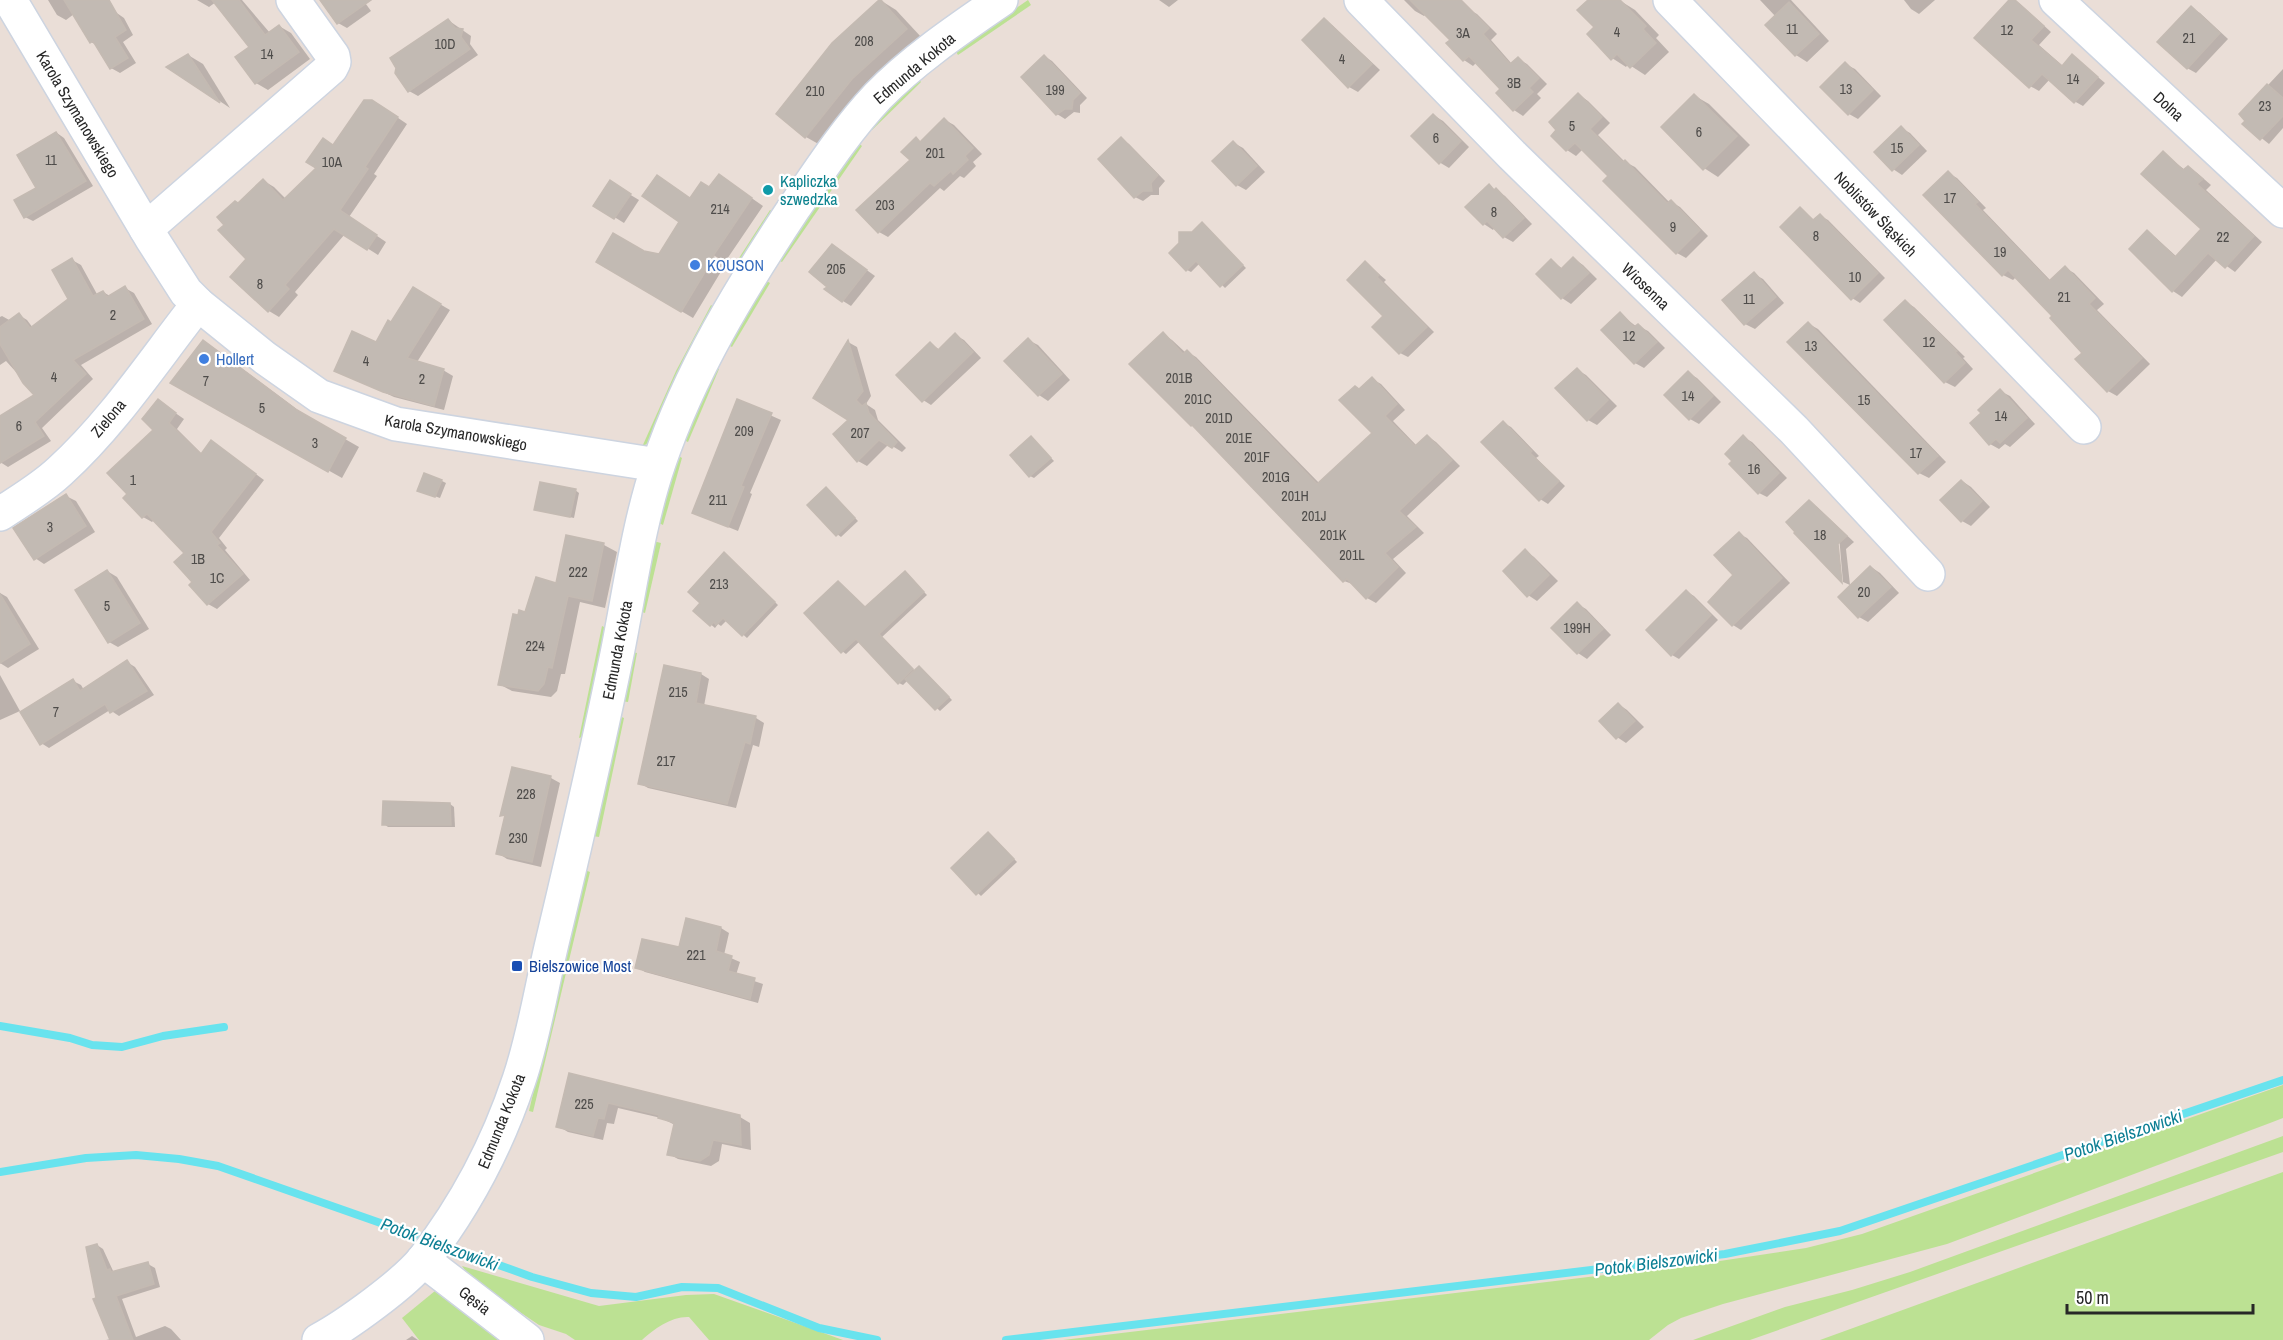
<svg xmlns="http://www.w3.org/2000/svg" width="2283" height="1340" font-family="'Archivo Narrow',sans-serif">
	<style>
		.green { fill: #bce193 }
		.shadow { fill: #0003 }
		.lines { fill: none; stroke-linecap: round; stroke-linejoin: round }
		.stream { stroke: #68e3ee; stroke-width: 8 }
		.building { fill: #c2bab3; stroke: #c4bab2; stroke-width: 1.5 }
		.minor-casing { stroke: #cdd4e0; stroke-width: 36 }
		.minor { stroke: #fff; stroke-width: 33 }
		.culture-dot { fill: #0f9aa8; stroke: #fff; stroke-width: 2 }
		.shop-dot { fill: #3f7fe0; stroke: #fff; stroke-width: 2 }
		.transit-dot { fill: #1a4fb4; stroke: #fff; stroke-width: 2 }
		.labels { text-anchor: middle; dominant-baseline: central; stroke-width: 4.5; stroke-linejoin: round; paint-order: stroke }
		.number-label { font-size: 14px; fill: #4e4c4a }
		.street-label { font-size: 16px; fill: #272727; stroke: #fff }
		.culture-label { font-size: 16px; fill: #0d838f; stroke: #fff; text-anchor: start }
		.shop-label { font-size: 16px; fill: #366cbe; stroke: #fff; text-anchor: start }
		.transit-label { font-size: 16px; fill: #164399; stroke: #fff; text-anchor: start }
		.water-label { font-size: 18px; font-style: italic; fill: #0d7f94; stroke: #fff }
	</style>
	<rect width="100%" height="100%" fill="#eaded7"/>
	<!-- green -->
	<g class="green">
		<polygon points="1028,0 1031,5 958,55 955,50"/>
		<polygon points="918,78 921,82 872,130 869,127"/>
		<polygon points="857,142 862,146 782,262 778,260"/>
		<polygon points="770,210 775,213 744,261 739,258"/>
		<polygon points="765,280 770,283 732,347 728,345"/>
		<polygon points="711,305 715,308 652,440 642,447 676,371"/>
		<polygon points="715,367 719,369 688,442 682,439"/>
		<polygon points="677,455 682,458 663,525 657,522"/>
		<polygon points="653,541 661,543 645,613 639,611"/>
		<polygon points="602,626 608,629 588,735 579,738"/>
		<polygon points="631,652 637,653 628,702 621,701"/>
		<polygon points="619,716 624,718 599,837 593,836"/>
		<polygon points="585,870 590,872 533,1112 529,1111"/>
		<polygon points="2283,1085 2283,1118 2270,1123 1947,1244 1723,1304 1681,1318 1668,1325 1649,1340 1063,1340 1713,1262 1806,1248 1862,1234"/>
		<polygon points="2283,1136 2283,1152 1750,1340 1693,1340 1785,1307 1852,1290 1910,1272"/>
		<polygon points="2283,1172 2283,1340 1820,1340"/>
		<path d="M462 1266 599 1306 686 1295 714 1294 843 1340H709L689 1317C672 1316 654 1329 642 1340H575L566 1334 539 1325 471 1279Z"/>
		<polygon points="441,1286 505,1340 419,1340 402,1318"/>
	</g>
	<!-- shadow -->
	<g class="shadow">
		<polygon points="48,0 98,0 124,18 133,35 123,42 136,63 120,73 111,68 98,46 91,42 74,14 66,20 57,15"/>
		<polygon points="197,0 242,0 270,33 279,26 291,33 310,59 268,90 256,83 251,47 216,2 209,7"/>
		<polygon points="331,0 363,0 371,11 347,28 338,23"/>
		<polygon points="880,0 896,10 922,38 822,146 806,137"/>
		<polygon points="1159,0 1178,0 1169,7"/>
		<polygon points="1404,0 1449,0 1477,14 1497,34 1491,40 1512,64 1518,59 1527,64 1547,84 1537,94 1541,98 1523,116 1514,110 1498,93 1502,89 1477,62 1473,66 1464,60 1448,43 1452,40 1426,14 1424,16 1415,11"/>
		<polygon points="1590,0 1619,0 1635,10 1659,35 1656,38 1669,52 1645,75 1628,64 1626,67 1612,58 1596,27"/>
		<polygon points="1760,0 1791,0 1829,41 1807,62 1796,55 1776,17"/>
		<polygon points="1904,0 1935,0 1919,14 1911,9"/>
		<polygon points="2011,0 2020,4 2051,32 2039,45 2063,66 2073,56 2105,83 2083,106 2074,101 2050,79 2039,91 2030,86"/>
		<polygon points="2191,8 2200,13 2228,39 2196,73 2187,68"/>
		<polygon points="448,20 471,36 470,44 478,55 418,96 409,91"/>
		<polygon points="1324,20 1333,26 1380,70 1358,92 1349,87"/>
		<polygon points="188,55 203,64 230,108 169,67"/>
		<polygon points="1044,56 1052,61 1087,98 1080,105 1080,113 1074,112 1065,119 1057,114"/>
		<polygon points="1845,64 1855,69 1881,96 1858,119 1849,114"/>
		<polygon points="2283,69 2283,128 2269,144 2244,124 2248,121 2241,114"/>
		<polygon points="1579,95 1588,101 1610,123 1598,135 1625,162 1635,167 1670,203 1671,202 1680,207 1708,236 1686,258 1677,253 1610,176 1583,149 1576,156 1567,150 1553,136"/>
		<polygon points="1695,96 1709,104 1750,145 1718,177 1704,168"/>
		<polygon points="382,107 407,124 374,174 377,176 349,217 386,242 378,255 345,234 295,292 298,295 279,317 269,311 232,277 248,259 238,204 264,181 274,187 286,199 318,168 334,146"/>
		<polygon points="1433,115 1443,121 1469,147 1449,168 1439,162"/>
		<polygon points="945,120 954,125 982,154 973,162 976,166 964,178 960,176 944,191 940,188 888,237 879,232 912,160 916,139 921,142"/>
		<polygon points="1901,128 1910,133 1927,151 1902,175 1893,169"/>
		<polygon points="57,133 64,138 93,186 33,221 25,217 38,189"/>
		<polygon points="1121,139 1129,144 1165,181 1159,188 1159,195 1151,195 1143,201 1135,197"/>
		<polygon points="1234,143 1243,148 1265,172 1246,190 1237,185"/>
		<polygon points="2163,153 2185,170 2188,167 2197,173 2211,185 2206,190 2262,242 2235,272 2217,259 2182,297 2173,291 2131,249 2147,232 2156,238 2177,257 2203,229"/>
		<polygon points="1948,173 1957,178 1986,208 1983,210 2051,281 2065,268 2074,273 2104,304 2097,310 2150,364 2117,396 2108,391 2084,353 2054,316 2016,277 2013,280 2003,275 1925,195"/>
		<polygon points="720,176 763,206 725,262 708,252 707,255 725,265 693,318 598,262 643,253 660,256 681,222 691,199 710,189"/>
		<polygon points="1489,186 1505,196 1532,224 1513,242 1504,237 1495,227 1493,230 1484,224"/>
		<polygon points="619,188 639,200 624,223 595,205"/>
		<polygon points="1800,208 1815,221 1820,216 1828,220 1885,278 1860,303 1852,298"/>
		<polygon points="1202,224 1246,268 1225,288 1200,263 1191,272 1187,270 1192,233"/>
		<polygon points="833,246 875,276 851,306 843,301 829,286"/>
		<polygon points="1574,259 1583,265 1597,279 1571,304 1562,298 1538,274 1551,261 1563,269"/>
		<polygon points="72,260 81,265 98,296 103,292 110,296 125,288 134,293 152,324 81,365 93,379 42,428 51,441 8,467 0,462 0,417 37,395 6,361 0,365 0,317 2,316 11,321 19,315 27,320 33,328 69,299"/>
		<polygon points="1366,263 1386,280 1384,282 1434,332 1408,357 1400,353"/>
		<polygon points="1754,274 1763,279 1784,303 1755,329 1745,324 1724,300"/>
		<polygon points="414,289 450,310 417,362 443,370 453,376 444,410 394,397 336,370 377,344"/>
		<polygon points="1905,302 1914,307 1965,357 1963,358 1973,369 1955,387 1945,382 1886,320"/>
		<polygon points="1620,314 1637,327 1638,326 1648,331 1665,348 1644,368 1635,363"/>
		<polygon points="1809,324 1818,329 1946,462 1929,478 1919,473"/>
		<polygon points="1163,334 1172,340 1186,353 1187,352 1196,357 1320,484 1374,433 1360,390 1372,379 1381,384 1405,410 1393,421 1417,446 1427,436 1436,442 1460,466 1407,516 1424,533 1393,559 1406,573 1376,603 1367,598 1355,585 1344,581 1197,428 1192,425"/>
		<polygon points="955,335 964,340 981,358 931,405 923,400 931,344 940,350"/>
		<polygon points="1028,340 1038,345 1070,380 1048,401 1039,395 1006,361"/>
		<polygon points="848,342 857,347 871,396 866,404 875,410 878,420 906,448 902,452 889,444 867,466 858,461 850,420"/>
		<polygon points="217,350 310,419 359,447 342,478 172,383"/>
		<polygon points="1577,370 1586,375 1617,406 1597,425 1588,420"/>
		<polygon points="1688,373 1697,378 1721,402 1699,424 1690,419"/>
		<polygon points="2000,391 2010,396 2035,424 2010,447 2005,444 1999,449 1990,444 1972,423 1983,413"/>
		<polygon points="158,401 184,419 177,429 202,454 212,442 264,480 219,538 227,548 225,550 250,580 217,609 208,604 191,585 194,582 186,553 154,520 152,522 143,517 129,494 155,430"/>
		<polygon points="738,401 781,420 750,493 752,494 738,531 703,517"/>
		<polygon points="1503,423 1511,427 1539,456 1536,458 1565,486 1548,504 1540,499"/>
		<polygon points="1743,437 1752,442 1787,478 1767,497 1759,493"/>
		<polygon points="1032,438 1054,461 1034,478 1030,476"/>
		<polygon points="442,481 446,483 440,498 423,492"/>
		<polygon points="1962,481 1971,487 1990,507 1971,526 1962,521"/>
		<polygon points="826,488 858,521 841,537 837,534"/>
		<polygon points="575,490 579,493 574,518 536,510"/>
		<polygon points="66,496 76,501 95,532 44,564 35,558"/>
		<polygon points="1809,502 1817,507 1854,542 1846,549 1850,585 1843,582 1839,536"/>
		<polygon points="1739,534 1747,538 1790,583 1741,630 1733,625"/>
		<polygon points="567,537 604,545 617,552 605,608 580,602 565,674 561,674 557,691 551,697 512,691 499,684 519,617 557,585"/>
		<polygon points="1525,551 1534,557 1558,581 1537,601 1528,595"/>
		<polygon points="728,557 778,605 747,638 727,620 721,626 718,624 715,628 695,611 702,603"/>
		<polygon points="1871,567 1880,573 1899,593 1868,622 1859,617"/>
		<polygon points="107,571 117,577 149,629 118,647 109,642"/>
		<polygon points="905,573 927,595 882,637 915,671 919,667 923,670 952,700 940,711 908,680 903,685 899,683 860,641 846,654 842,651 839,583 866,608"/>
		<polygon points="1687,592 1694,596 1718,620 1679,659 1672,655"/>
		<polygon points="0,593 7,597 39,649 8,668 0,663"/>
		<polygon points="1577,604 1586,609 1611,635 1587,659 1578,653 1553,628"/>
		<polygon points="127,662 135,667 154,695 119,716 110,710 49,748 41,743 73,681 81,685 84,690"/>
		<polygon points="701,674 709,679 704,706 756,718 764,723 759,747 753,745 736,808 648,788 640,783"/>
		<polygon points="0,675 20,711 0,720"/>
		<polygon points="1618,704 1627,710 1644,727 1626,743 1617,737"/>
		<polygon points="551,778 560,783 541,867 507,859 498,853 506,817 502,815"/>
		<polygon points="450,804 454,807 455,827 388,827 384,824"/>
		<polygon points="989,833 1017,862 981,896 953,869"/>
		<polygon points="687,920 721,928 729,933 724,955 740,962 736,975 763,984 758,1003 645,972 637,967 680,949"/>
		<polygon points="570,1075 740,1117 750,1123 751,1150 722,1144 719,1161 711,1166 678,1159 669,1154 675,1125 661,1118 618,1108 614,1124 607,1123 603,1140 568,1132 558,1126"/>
		<polygon points="97,1245 103,1249 114,1273 148,1264 155,1268 160,1287 122,1299 136,1337 165,1326 171,1329 181,1340 106,1340 111,1339 98,1299"/>
		<polygon points="412,1336 418,1340 406,1340"/>
	</g>
	<g class="lines">
		<!-- stream -->
		<g class="stream">
			<polyline points="0,1026 70,1038 92,1045 122,1047 163,1036 224,1027"/>
			<polyline points="0,1172 86,1158 136,1155 179,1159 218,1166 429,1240"/>
			<polyline points="443,1245 532,1277 591,1293 636,1297 682,1287 718,1288 819,1328 877,1340"/>
			<polyline points="1006,1340 1725,1254 1840,1231 2283,1080"/>
		</g>
	</g>
	<!-- building -->
	<g class="building">
		<polygon points="64,0 109,0 126,30 115,37 128,58 110,69 93,41 90,43"/>
		<polygon points="212,0 239,0 265,35 279,25 299,52 255,84 235,57 249,47"/>
		<polygon points="320,0 371,0 337,24"/>
		<polygon points="879,0 881,0 907,29 852,79 805,138 776,114 832,43"/>
		<polygon points="1410,0 1461,0 1489,28 1483,34 1510,64 1518,57 1539,78 1529,88 1533,92 1513,111 1496,93 1500,89 1469,56 1463,61 1446,43 1450,40"/>
		<polygon points="1588,0 1620,0 1646,26 1643,29 1656,43 1630,68 1617,54 1611,60 1587,34 1594,27 1577,10"/>
		<polygon points="2009,0 2015,0 2044,26 2031,40 2062,66 2072,54 2098,77 2074,103 2042,74 2029,88 1974,38"/>
		<polygon points="1789,2 1819,34 1795,56 1765,25"/>
		<polygon points="2191,6 2220,33 2187,69 2157,42"/>
		<polygon points="1324,18 1372,64 1348,88 1302,40"/>
		<polygon points="448,19 455,28 463,29 461,37 470,49 408,92 395,73 396,68 390,58"/>
		<polygon points="188,54 220,103 166,67"/>
		<polygon points="1044,55 1080,93 1073,100 1072,109 1065,109 1056,115 1021,77"/>
		<polygon points="1845,62 1873,90 1848,115 1820,87"/>
		<polygon points="2267,84 2283,98 2283,116 2260,140 2242,124 2245,121 2239,114"/>
		<polygon points="1578,93 1602,117 1590,129 1623,162 1625,160 1667,203 1671,200 1700,230 1676,254 1603,181 1608,176 1575,143 1566,151 1551,136 1556,130 1549,122"/>
		<polygon points="1694,94 1737,136 1703,170 1661,127"/>
		<polygon points="364,100 372,100 398,117 365,167 368,169 340,210 377,235 367,250 334,229 285,285 289,289 268,312 230,277 246,259 218,230 224,225 217,217 235,201 238,203 263,179 283,200 316,168 306,162 323,138 333,145"/>
		<polygon points="1433,114 1461,141 1439,164 1411,136"/>
		<polygon points="944,118 973,148 965,156 968,160 953,174 951,171 934,186 930,183 878,233 856,210 910,160 901,152 916,137 920,142"/>
		<polygon points="1901,126 1919,145 1892,171 1874,152"/>
		<polygon points="56,132 86,181 24,218 14,200 36,188 17,155"/>
		<polygon points="1121,137 1158,175 1151,183 1152,191 1143,191 1134,198 1098,159"/>
		<polygon points="1233,141 1257,166 1236,186 1212,161"/>
		<polygon points="2163,151 2183,170 2188,166 2203,179 2197,184 2254,236 2225,268 2208,253 2172,292 2129,249 2147,230 2175,257 2201,229 2141,174"/>
		<polygon points="1948,171 1978,202 1975,204 2049,281 2065,266 2095,298 2089,304 2142,358 2107,392 2075,359 2082,353 2050,318 2052,316 2008,270 2002,276 1923,195"/>
		<polygon points="719,174 752,198 713,256 714,257 681,312 596,262 613,233 644,251 659,254 679,222 642,196 657,175 690,198 701,182 709,187"/>
		<polygon points="610,180 631,194 614,219 593,206"/>
		<polygon points="1489,184 1494,190 1496,188 1524,218 1503,238 1487,221 1483,225 1465,207"/>
		<polygon points="1800,207 1813,220 1820,214 1878,273 1851,300 1780,227"/>
		<polygon points="1202,222 1243,265 1220,287 1196,261 1186,271 1169,253 1179,243 1179,232 1192,232"/>
		<polygon points="832,244 867,270 842,302 824,289 827,287 809,272"/>
		<polygon points="1573,257 1589,273 1561,299 1536,274 1551,259 1561,269"/>
		<polygon points="72,258 93,296 103,291 107,297 125,286 144,319 73,360 86,374 35,422 44,436 0,463 0,416 34,395 23,383 0,344 0,327 19,313 30,328 68,299 52,270"/>
		<polygon points="1365,261 1379,275 1377,277 1427,327 1399,354 1372,327 1383,316 1347,280"/>
		<polygon points="1754,272 1776,297 1744,325 1722,300"/>
		<polygon points="413,287 441,304 407,358 444,369 434,406 383,392 334,371 352,331 376,342 388,320 391,322"/>
		<polygon points="1905,300 1957,351 1955,352 1965,363 1944,383 1884,320"/>
		<polygon points="1620,312 1634,327 1638,324 1657,342 1634,364 1601,330"/>
		<polygon points="1808,322 1938,456 1918,474 1787,342"/>
		<polygon points="1163,332 1183,354 1187,350 1317,484 1372,433 1339,400 1355,386 1359,389 1372,377 1397,404 1385,416 1415,446 1427,435 1452,460 1399,511 1416,527 1385,553 1398,567 1366,599 1347,579 1343,582 1192,425 1191,426 1129,364"/>
		<polygon points="955,333 973,352 922,402 896,375 930,342 938,350"/>
		<polygon points="1028,338 1062,374 1038,396 1004,361"/>
		<polygon points="203,340 297,410 346,438 328,472 170,383"/>
		<polygon points="848,340 863,391 856,400 862,406 866,403 869,413 897,442 892,448 879,440 857,462 833,434 848,420 813,398"/>
		<polygon points="1577,368 1608,400 1587,421 1555,388"/>
		<polygon points="1688,371 1713,396 1689,420 1664,395"/>
		<polygon points="2000,389 2027,418 2000,443 1996,439 1989,445 1970,423 1981,413 1978,410"/>
		<polygon points="158,399 176,413 169,423 201,454 211,440 256,474 211,532 220,543 217,545 243,574 207,605 189,585 192,582 174,562 184,553 147,514 142,518 123,498 127,494 107,473 153,430 142,419"/>
		<polygon points="737,399 772,413 741,486 744,487 728,527 692,513"/>
		<polygon points="1503,421 1532,451 1530,453 1559,481 1539,501 1481,442"/>
		<polygon points="1743,435 1779,473 1758,494 1729,464 1732,461 1725,454"/>
		<polygon points="1031,436 1051,458 1029,477 1010,455"/>
		<polygon points="424,473 442,480 435,497 417,491"/>
		<polygon points="1961,480 1982,501 1961,522 1940,500"/>
		<polygon points="540,482 576,489 570,517 534,510"/>
		<polygon points="826,487 855,518 836,536 807,505"/>
		<polygon points="66,494 86,526 34,560 13,528"/>
		<polygon points="1809,500 1847,536 1838,544 1842,583 1794,533 1795,532 1786,522"/>
		<polygon points="1739,532 1782,578 1732,626 1708,602 1733,575 1714,555"/>
		<polygon points="566,535 604,543 592,601 568,596 552,668 548,667 544,684 538,691 498,685 513,614 518,615 519,610 525,612 536,577 556,583"/>
		<polygon points="1525,549 1549,575 1527,597 1503,571"/>
		<polygon points="724,552 775,602 742,636 723,618 716,625 714,622 710,626 693,611 700,603 688,592"/>
		<polygon points="1870,566 1891,587 1858,618 1838,597"/>
		<polygon points="107,570 140,623 108,643 75,590"/>
		<polygon points="905,571 924,592 879,634 913,669 898,684 856,639 841,653 804,613 838,581 865,607"/>
		<polygon points="1686,590 1711,615 1671,656 1646,630"/>
		<polygon points="0,594 30,644 0,663"/>
		<polygon points="1577,602 1603,629 1577,654 1551,628"/>
		<polygon points="127,660 147,691 110,713 105,704 40,745 20,712 73,679 80,691"/>
		<polygon points="664,665 701,673 696,703 756,716 750,744 745,742 727,804 638,784"/>
		<polygon points="919,666 949,697 935,710 905,679"/>
		<polygon points="1618,703 1635,721 1616,739 1599,721"/>
		<polygon points="512,767 551,776 532,862 496,854 505,815 500,816"/>
		<polygon points="383,801 450,803 451,825 382,825"/>
		<polygon points="988,832 1014,859 976,895 951,868"/>
		<polygon points="686,918 721,927 716,951 732,956 728,971 755,978 750,999 635,968 642,939 679,947"/>
		<polygon points="569,1073 740,1115 741,1145 713,1140 709,1155 700,1161 667,1155 674,1124 672,1122 658,1118 659,1115 608,1103 604,1119 598,1118 593,1136 556,1127"/>
		<polygon points="97,1244 107,1270 110,1269 111,1272 148,1262 154,1284 116,1296 133,1340 110,1340 93,1299 96,1298 86,1247"/>
	</g>
	<g class="lines">
		<defs>
			<g id="minor">
				<polyline points="10,0 152,239 186,292 198,304 265,358 319,396 396,424 658,465"/>
				<polyline points="1361,0 1512,155 1794,430 1928,574"/>
				<polyline points="1670,0 2084,427"/>
				<polyline points="2056,0 2283,211"/>
				<polyline points="146,229 331,68 334,62 333,56 293,0"/>
				<path d="M0 514C21 500 42 488 60 471 113 423 154 360 198 304"/>
				<polyline points="423,1260 527,1340"/>
				<path d="M319 1340C347 1325 405 1283 424 1259 465 1206 498 1143 519 1080 534 1036 541 989 552 943 575 847 597 751 617 654 630 590 638 525 659 463 690 371 741 288 794 208 820 170 846 130 878 96 914 59 959 29 1001 0"/>
			</g>
		</defs>
		<!-- minor casing -->
		<use href="#minor" class="minor-casing"/>
		<!-- minor -->
		<use href="#minor" class="minor"/>
	</g>
	<!-- markers -->
	<circle class="culture-dot" cx="768" cy="190" r="6"/>
	<g class="shop-dot">
		<circle cx="695" cy="265" r="6"/>
		<circle cx="204" cy="359" r="6"/>
	</g>
	<rect class="transit-dot" x="511" y="960" width="12" height="12" rx="3"/>
	<g class="labels">
		<!-- number labels -->
		<g class="number-label">
			<text x="1792" y="29">11</text>
			<text x="2007" y="30">12</text>
			<text x="1617" y="32">4</text>
			<text x="1463" y="33">3A</text>
			<text x="2189" y="38">21</text>
			<text x="864" y="41">208</text>
			<text x="445" y="44">10D</text>
			<text x="267" y="54">14</text>
			<text x="1342" y="59">4</text>
			<text x="2073" y="79">14</text>
			<text x="1514" y="83">3B</text>
			<text x="1846" y="89">13</text>
			<text x="1055" y="90">199</text>
			<text x="815" y="91">210</text>
			<text x="2265" y="106">23</text>
			<text x="1572" y="126">5</text>
			<text x="1699" y="132">6</text>
			<text x="1436" y="138">6</text>
			<text x="1897" y="148">15</text>
			<text x="935" y="153">201</text>
			<text x="51" y="160">11</text>
			<text x="332" y="162">10A</text>
			<text x="1950" y="198">17</text>
			<text x="885" y="205">203</text>
			<text x="720" y="209">214</text>
			<text x="1494" y="212">8</text>
			<text x="1673" y="227">9</text>
			<text x="1816" y="236">8</text>
			<text x="2223" y="237">22</text>
			<text x="2000" y="252">19</text>
			<text x="836" y="269">205</text>
			<text x="1855" y="277">10</text>
			<text x="260" y="284">8</text>
			<text x="2064" y="297">21</text>
			<text x="1749" y="299">11</text>
			<text x="113" y="315">2</text>
			<text x="1629" y="336">12</text>
			<text x="1929" y="342">12</text>
			<text x="1811" y="346">13</text>
			<text x="366" y="361">4</text>
			<text x="54" y="377">4</text>
			<text x="1179" y="378">201B</text>
			<text x="422" y="379">2</text>
			<text x="206" y="381">7</text>
			<text x="1688" y="396">14</text>
			<text x="1198" y="399">201C</text>
			<text x="1864" y="400">15</text>
			<text x="262" y="408">5</text>
			<text x="2001" y="416">14</text>
			<text x="1219" y="418">201D</text>
			<text x="19" y="426">6</text>
			<text x="744" y="431">209</text>
			<text x="860" y="433">207</text>
			<text x="1239" y="438">201E</text>
			<text x="315" y="443">3</text>
			<text x="1916" y="453">17</text>
			<text x="1257" y="457">201F</text>
			<text x="1754" y="469">16</text>
			<text x="1276" y="477">201G</text>
			<text x="133" y="480">1</text>
			<text x="1295" y="496">201H</text>
			<text x="718" y="500">211</text>
			<text x="1314" y="516">201J</text>
			<text x="50" y="527">3</text>
			<text x="1333" y="535">201K</text>
			<text x="1820" y="535">18</text>
			<text x="1352" y="555">201L</text>
			<text x="198" y="559">1B</text>
			<text x="578" y="572">222</text>
			<text x="217" y="578">1C</text>
			<text x="719" y="584">213</text>
			<text x="1864" y="592">20</text>
			<text x="107" y="606">5</text>
			<text x="1577" y="628">199H</text>
			<text x="535" y="646">224</text>
			<text x="678" y="692">215</text>
			<text x="56" y="712">7</text>
			<text x="666" y="761">217</text>
			<text x="526" y="794">228</text>
			<text x="518" y="838">230</text>
			<text x="696" y="955">221</text>
			<text x="584" y="1104">225</text>
		</g>
		<!-- street labels -->
		<g class="street-label">
			<text transform="translate(914 68) rotate(-40)">Edmunda Kokota</text>
			<text transform="translate(2169 106) rotate(43)">Dolna</text>
			<text transform="translate(78 114) rotate(59)">Karola Szymanowskiego</text>
			<text transform="translate(1876 214) rotate(46)">Noblistów Śląskich</text>
			<text transform="translate(1646 286) rotate(44)">Wiosenna</text>
			<text transform="translate(108 418) rotate(-50)">Zielona</text>
			<text transform="translate(456 432) rotate(10)">Karola Szymanowskiego</text>
			<text transform="translate(617 650) rotate(-79)">Edmunda Kokota</text>
			<text transform="translate(501 1121) rotate(-68)">Edmunda Kokota</text>
			<text transform="translate(475 1300) rotate(38)">Gęsia</text>
		</g>
		<!-- culture labels -->
		<g class="culture-label">
			<text x="780" y="181">Kapliczka<tspan x="780" dy="18">szwedzka</tspan></text>
		</g>
		<!-- shop labels -->
		<g class="shop-label">
			<text x="707" y="265">KOUSON</text>
			<text x="216" y="359">Hollert</text>
		</g>
		<!-- transit labels -->
		<g class="transit-label">
			<text x="529" y="966">Bielszowice Most</text>
		</g>
		<!-- water labels -->
		<g class="water-label">
			<text transform="translate(2123 1135) rotate(-19)">Potok Bielszowicki</text>
			<text transform="translate(440 1244) rotate(20)">Potok Bielszowicki</text>
			<text transform="translate(1656 1262) rotate(-7)">Potok Bielszowicki</text>
		</g>
	</g>
	<!-- scale -->
	<path d="M2067 1304v9h186v-9" fill="none" stroke="#272727" stroke-width="3"/>
	<text x="2076" y="1304" font-size="18" fill="#272727" stroke="#ffffff" stroke-width="4.5" paint-order="stroke">50 m</text>
</svg>
